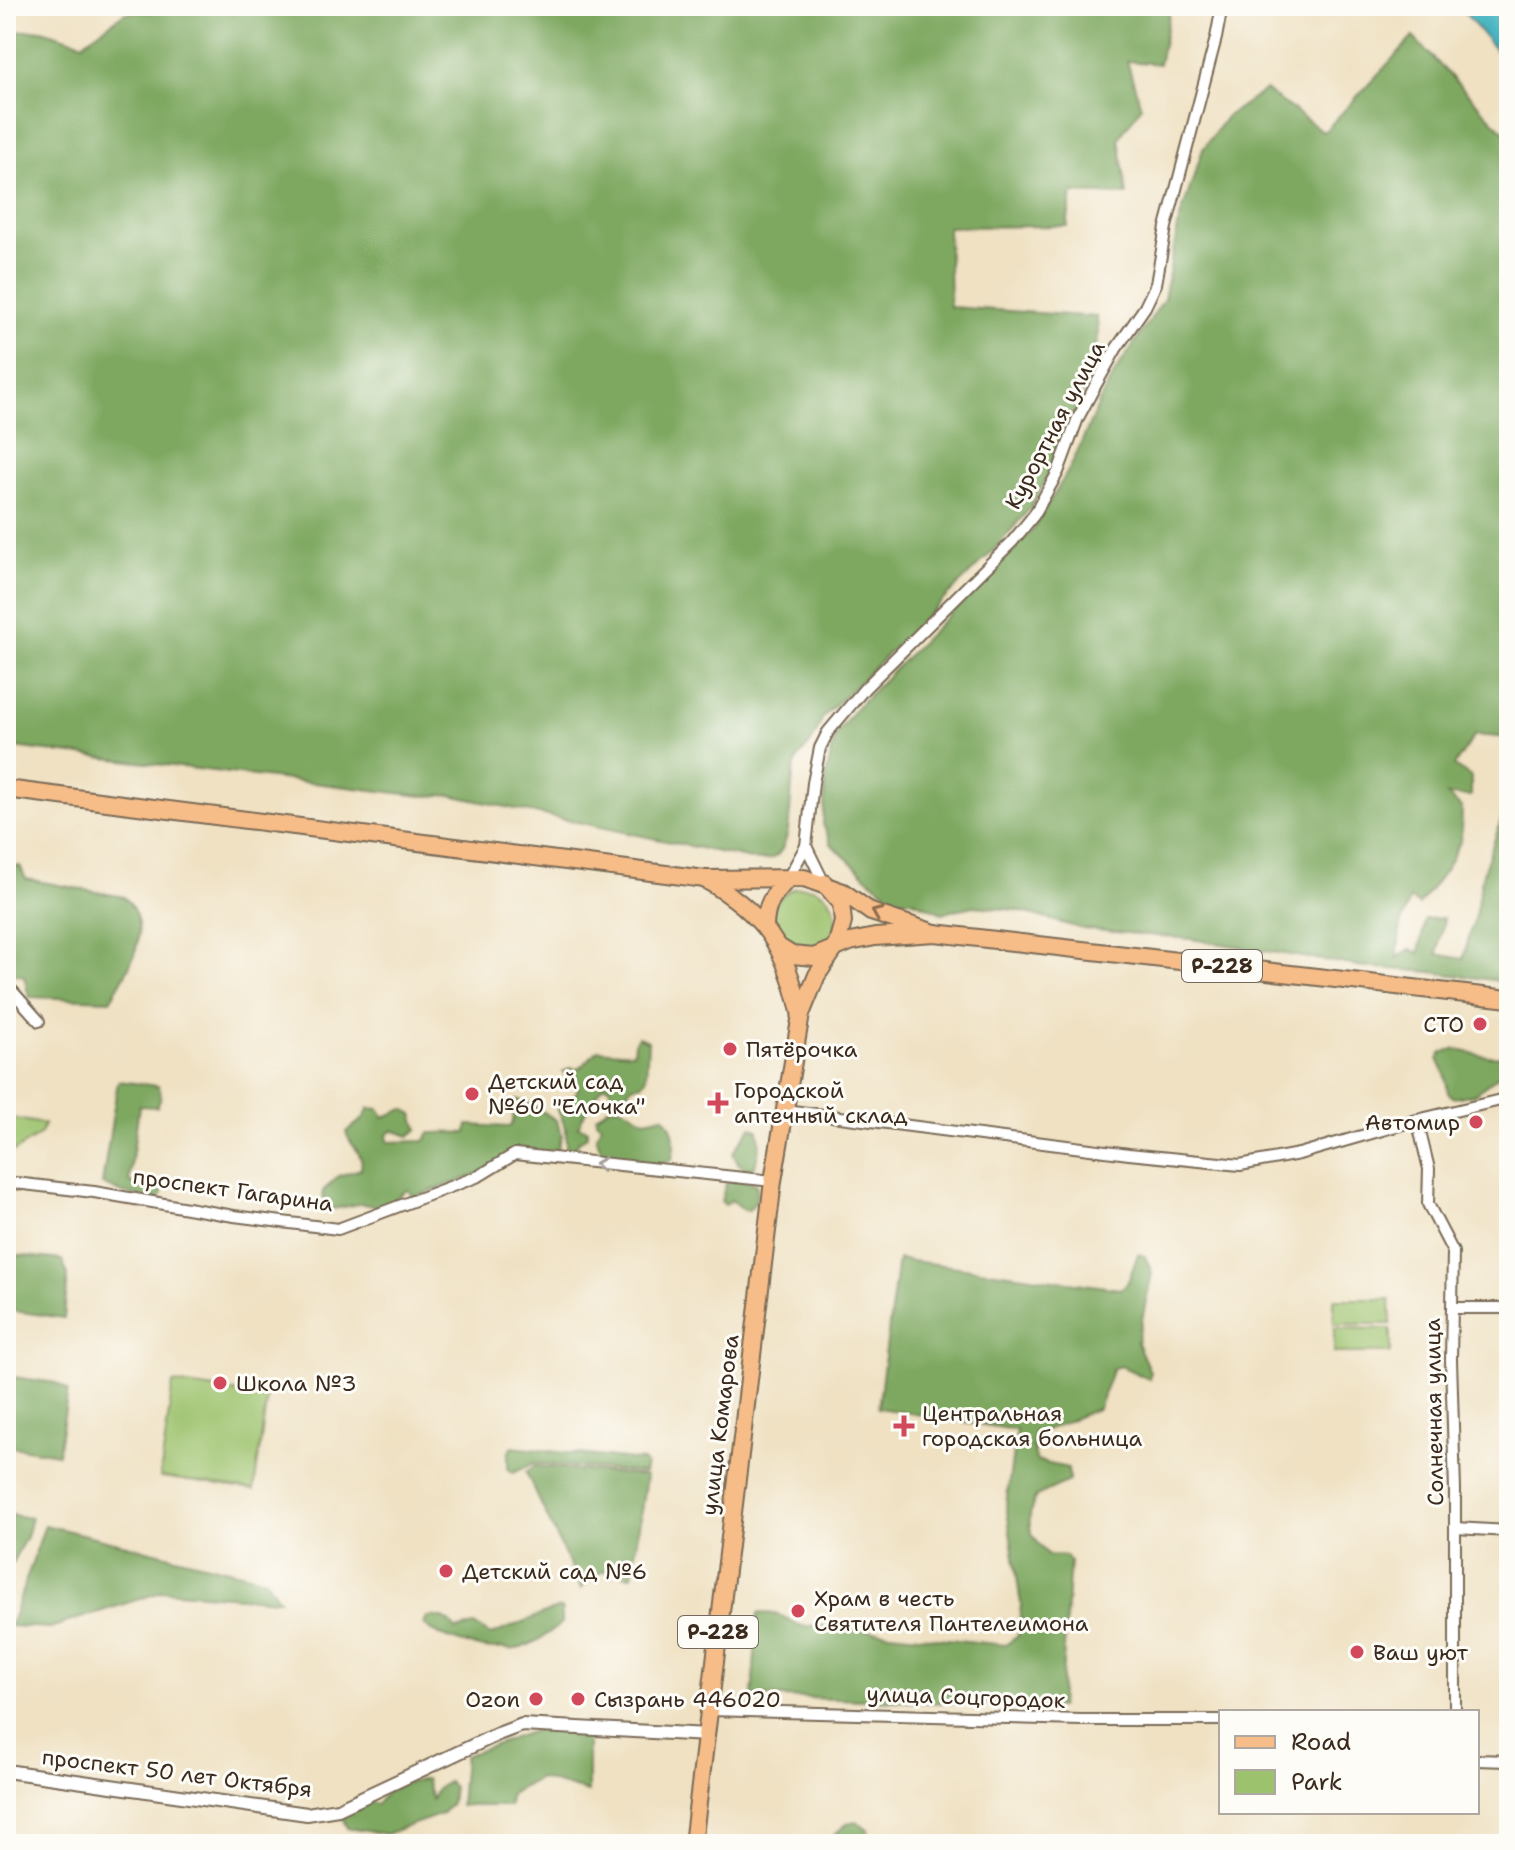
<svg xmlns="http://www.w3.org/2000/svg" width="1515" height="1850" font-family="'Shantell Sans',sans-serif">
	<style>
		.green { fill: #9dc26d; stroke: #6c7646; stroke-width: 2 }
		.forest { fill: #7ea860; stroke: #5c693f; stroke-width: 2 }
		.water { fill: #44b3bf; stroke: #406e6e; stroke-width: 2 }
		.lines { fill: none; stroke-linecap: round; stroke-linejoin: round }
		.minor-casing { stroke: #7a6a57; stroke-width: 14 }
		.tertiary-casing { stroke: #7a6a57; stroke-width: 16 }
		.primary-casing { stroke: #7a6a57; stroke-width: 20 }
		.minor { stroke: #fff; stroke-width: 10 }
		.tertiary { stroke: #fff; stroke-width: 12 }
		.primary { stroke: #f7bd88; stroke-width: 16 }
		.oneway { stroke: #906c4e }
		.oneway2 { stroke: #a79f9a }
		.poi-dot { fill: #d1495b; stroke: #fdfcf7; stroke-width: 3 }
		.labels { text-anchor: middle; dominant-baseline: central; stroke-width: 6; stroke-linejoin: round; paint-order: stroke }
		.shield { fill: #fdfcf7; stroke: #75695f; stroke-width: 2 }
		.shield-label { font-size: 20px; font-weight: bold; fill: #3b2a1e }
		.street-label { font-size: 22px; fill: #3b2a1e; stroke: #fdfcf7 }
		.poi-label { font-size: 22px; fill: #3b2a1e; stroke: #fdfcf7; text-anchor: start }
	</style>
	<rect width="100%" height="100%" fill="#fdfcf7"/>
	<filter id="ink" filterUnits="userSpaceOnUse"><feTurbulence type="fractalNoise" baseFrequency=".0125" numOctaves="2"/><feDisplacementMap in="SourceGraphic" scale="16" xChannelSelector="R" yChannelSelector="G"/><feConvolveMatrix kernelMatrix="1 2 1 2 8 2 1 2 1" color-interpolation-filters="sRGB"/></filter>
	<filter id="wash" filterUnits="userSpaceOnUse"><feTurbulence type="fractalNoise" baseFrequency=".006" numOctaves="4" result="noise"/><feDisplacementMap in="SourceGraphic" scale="32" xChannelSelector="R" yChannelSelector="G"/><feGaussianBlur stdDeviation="1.8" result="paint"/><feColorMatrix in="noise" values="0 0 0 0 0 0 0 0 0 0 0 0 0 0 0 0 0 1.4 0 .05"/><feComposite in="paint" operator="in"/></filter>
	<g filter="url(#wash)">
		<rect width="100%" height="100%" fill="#efe1c2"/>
		<!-- green -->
		<g class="green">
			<circle cx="804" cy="919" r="32"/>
			<polygon points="6,1117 44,1124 41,1134 13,1152 6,1151"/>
			<polygon points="1334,1299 1390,1299 1391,1324 1334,1324"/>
			<polygon points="1334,1328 1391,1329 1391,1353 1334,1353"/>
			<polygon points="173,1383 267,1396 254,1490 160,1477"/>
		</g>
		<!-- forest -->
		<g class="forest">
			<path d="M235 6H1171L1159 64 1127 61 1141 107 1119 138 1127 195 1072 193 1067 226 948 227 950 307 1097 317 1098 337 1090 375 1049 473 1032 506 992 552 823 717C819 727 815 737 809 745 805 750 799 755 797 760 786 783 798 851 770 859 758 862 744 857 732 855L450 795 422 796 6 746V32L42 30 83 43 125 13Z"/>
			<polygon points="1413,37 1509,137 1509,738 1475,735 1454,766 1471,777 1471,796 1447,795 1462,808 1461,840 1446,869 1419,905 1410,899 1401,923 1397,958 1410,949 1419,953 1425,919 1444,918 1437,954 1463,959 1475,916 1483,873 1504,812 1509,808 1509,982 1431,972 1365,967 1191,939 1083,929 1016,910 974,906 942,913 912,900 896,900 868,878 831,844 823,824 826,775 836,735 855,709 1033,530 1071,466 1103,394 1117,369 1164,299 1179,221 1203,149 1226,117 1265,90 1324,132"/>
			<path d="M6 866H20L26 879 124 897C155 928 130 969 110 1000L29 997 24 976 6 972Z"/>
			<path d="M638 1037 648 1041 646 1079 643 1083 632 1086 622 1099 615 1098 608 1086 603 1085 593 1102 589 1104 578 1127 587 1129V1136L579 1141 575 1150 568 1152 566 1147V1129L558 1110C562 1099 577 1100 578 1087L563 1072 570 1068 579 1069 598 1050 633 1053 634 1043Z"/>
			<path d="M1455 1049C1472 1054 1489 1058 1506 1056L1509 1067 1475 1094 1454 1098 1448 1093 1445 1074 1438 1059 1442 1053Z"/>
			<path d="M118 1081 158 1086C162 1094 161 1099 157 1107L139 1106 129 1182 163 1189 160 1200 123 1193 102 1184Z"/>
			<path d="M517 1100C528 1101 546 1114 556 1120L562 1135 555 1157 514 1152 479 1174 414 1197 408 1190C399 1193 395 1201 387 1205 377 1211 371 1203 361 1204 350 1205 340 1209 328 1209L324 1203 323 1191 338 1176 361 1169C365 1153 350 1147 346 1132L363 1119 369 1108 379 1109 384 1117 404 1109 413 1114 418 1129 409 1136 393 1130 387 1134 388 1142 424 1141 430 1133C442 1133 453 1132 467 1133L468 1125 509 1127 513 1122 514 1103Z"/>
			<path d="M610 1107H622L645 1120 663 1116C675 1127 676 1143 672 1159 661 1169 616 1162 603 1154L596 1138 601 1125 596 1121V1116Z"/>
			<path d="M751 1127 758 1130 760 1143 755 1167 752 1169C740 1168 737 1163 733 1153Z"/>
			<polygon points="731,1181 752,1182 757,1186 756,1201 748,1211 742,1209 732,1200 725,1205 721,1201 726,1183"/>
			<polygon points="6,1254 62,1260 68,1275 64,1318 6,1310"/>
			<path d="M1138 1254 1145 1256 1152 1273 1137 1343 1150 1372 1149 1379 1121 1366 1113 1368 1098 1409C1077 1415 1056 1430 1034 1432L1033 1445 1036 1461 1068 1468 1069 1481 1036 1496C1024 1523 1029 1535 1048 1555L1066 1556 1070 1561 1060 1707 752 1696 758 1613C764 1613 772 1613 778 1615 793 1619 795 1630 815 1625L1005 1645 1018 1636 1021 1604 1006 1504 1016 1430 878 1408 898 1259 1121 1289 1128 1282Z"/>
			<polygon points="6,1376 56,1383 68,1390 58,1454 6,1446"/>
			<polygon points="511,1447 643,1461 646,1465 644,1473 534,1463 513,1473 508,1469 508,1455"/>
			<path d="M535 1466 646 1476 632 1576C622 1577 620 1572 612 1570 601 1568 588 1582 581 1589L526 1472Z"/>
			<polygon points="6,1514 31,1518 26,1537 6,1574"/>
			<polygon points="45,1525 265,1579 279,1600 164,1591 50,1628 10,1626"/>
			<path d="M558 1608 562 1609V1623C548 1634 521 1655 503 1648 488 1653 432 1636 424 1624L427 1617C441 1616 449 1618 456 1630L474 1625 491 1635Z"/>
			<polygon points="541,1728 588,1733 588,1792 539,1778 510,1794 509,1806 460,1806 464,1756"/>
			<path d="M426 1779 432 1799 438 1788 448 1782 453 1787 451 1803 442 1814 386 1834 347 1828 343 1819 348 1807 364 1800 377 1804C388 1787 406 1782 426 1779Z"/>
			<polygon points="856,1821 868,1829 868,1844 824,1844 848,1823"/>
		</g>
		<!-- water -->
		<polygon class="water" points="1459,6 1509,6 1509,66"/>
	</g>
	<g filter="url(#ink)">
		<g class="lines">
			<defs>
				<g id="minor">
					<polyline points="806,846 824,883"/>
					<polyline points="788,878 806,846 813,783 820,748 828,732 865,688 1012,542 1034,515 1058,472 1078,418 1094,388 1116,349 1145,307 1156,284 1166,227 1216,38 1222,6"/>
					<polyline points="6,984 39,1021"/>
					<polyline points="785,1110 1129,1154 1240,1165 1299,1154 1417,1120 1509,1098"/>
					<polyline points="1417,1120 1429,1169 1428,1204 1453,1252 1451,1360 1455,1490 1455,1712"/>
					<polyline points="6,1182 94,1192 234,1216 338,1229 479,1176 515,1154 773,1181"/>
					<polyline points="1452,1308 1509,1308"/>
					<polyline points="1455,1528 1509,1531"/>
					<polyline points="710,1710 1081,1720 1221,1720"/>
					<polyline points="1477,1760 1509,1761"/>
				</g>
				<polyline id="tertiary" points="6,1771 307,1814 338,1809 498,1734 522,1725 708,1735"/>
				<g id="primary">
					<polyline points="6,789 705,879 804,878 843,892 871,912 935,933"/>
					<path d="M706 880C764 913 786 948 800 1012"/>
					<path d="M765 926C766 904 773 894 788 879"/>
					<polyline points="779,947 792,955 814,957 850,942 875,937 935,933 1509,999"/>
					<polyline points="693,1844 773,1181 801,1014 817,975 836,947 843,922 841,903 824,883"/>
				</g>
			</defs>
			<!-- minor casing -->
			<use href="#minor" class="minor-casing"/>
			<!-- tertiary casing -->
			<use href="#tertiary" class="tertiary-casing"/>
			<!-- primary casing -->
			<use href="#primary" class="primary-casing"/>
			<!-- minor -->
			<use href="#minor" class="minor"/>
			<!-- tertiary -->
			<use href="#tertiary" class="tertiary"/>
			<!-- primary -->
			<use href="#primary" class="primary"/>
		</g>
		<!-- one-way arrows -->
		<defs><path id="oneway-chevron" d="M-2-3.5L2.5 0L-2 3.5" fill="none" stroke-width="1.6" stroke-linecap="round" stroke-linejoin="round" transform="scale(2)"/></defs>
		<use class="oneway" href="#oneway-chevron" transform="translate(877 913) rotate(-157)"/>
		<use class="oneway2" href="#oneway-chevron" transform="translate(600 1164) rotate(-173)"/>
	</g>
	<!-- markers -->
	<g class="poi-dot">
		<circle cx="1480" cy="1024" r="8"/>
		<circle cx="730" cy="1049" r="8"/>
		<circle cx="472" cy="1094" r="8"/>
		<path d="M714 1091h8v8h8v8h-8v8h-8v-8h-8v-8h8z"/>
		<circle cx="1476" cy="1122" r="8"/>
		<circle cx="220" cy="1383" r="8"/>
		<path d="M900 1414h8v8h8v8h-8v8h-8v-8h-8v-8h8z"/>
		<circle cx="446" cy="1571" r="8"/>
		<circle cx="798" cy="1611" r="8"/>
		<circle cx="1357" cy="1652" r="8"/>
		<circle cx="536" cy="1699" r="8"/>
		<circle cx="578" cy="1699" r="8"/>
	</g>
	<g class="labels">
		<!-- shield labels -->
		<g class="shield">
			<rect x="1182" y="950" width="80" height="32" rx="6"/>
			<rect x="678" y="1616" width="80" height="32" rx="6"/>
		</g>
		<g class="shield-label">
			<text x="1222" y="966">Р-228</text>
			<text x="718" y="1632">Р-228</text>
		</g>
		<!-- street labels -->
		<g class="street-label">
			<text transform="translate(1055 425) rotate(-62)">Курортная улица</text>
			<text transform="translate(233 1190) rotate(8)">проспект Гагарина</text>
			<text transform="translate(1434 1412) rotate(-91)">Солнечная улица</text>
			<text transform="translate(720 1425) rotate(-83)">улица Комарова</text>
			<text transform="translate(966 1697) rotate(2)">улица Соцгородок</text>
			<text transform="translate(177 1773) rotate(7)">проспект 50 лет Октября</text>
		</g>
		<!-- poi labels -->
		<g class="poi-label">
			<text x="1464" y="1024" text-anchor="end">СТО</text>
			<text x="746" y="1049">Пятёрочка</text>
			<text x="488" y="1081">Детский сад<tspan x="488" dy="25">№60 "Елочка"</tspan></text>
			<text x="734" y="1090">Городской<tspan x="734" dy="25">аптечный склад</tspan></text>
			<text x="1460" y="1122" text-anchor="end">Автомир</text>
			<text x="236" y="1383">Школа №3</text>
			<text x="922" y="1413">Центральная<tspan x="922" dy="25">городская больница</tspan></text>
			<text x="462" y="1571">Детский сад №6</text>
			<text x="814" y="1598">Храм в честь<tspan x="814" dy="25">Святителя Пантелеимона</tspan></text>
			<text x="1373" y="1652">Ваш уют</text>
			<text x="520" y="1699" text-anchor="end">Ozon</text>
			<text x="594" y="1699">Сызрань 446020</text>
		</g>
	</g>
	<!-- margin -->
	<rect width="1515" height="1850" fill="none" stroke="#fdfcf7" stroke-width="32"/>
	<!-- legend -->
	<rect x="1219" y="1710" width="260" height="104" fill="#fdfcf7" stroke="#afa8a0" stroke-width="2"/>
	<rect x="1235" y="1736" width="40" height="12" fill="#f7bd88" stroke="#afa8a0" stroke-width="2"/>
	<text x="1291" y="1750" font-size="24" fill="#3b2a1e">Road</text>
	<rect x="1235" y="1770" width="40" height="24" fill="#9dc26d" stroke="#afa8a0" stroke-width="2"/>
	<text x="1291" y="1790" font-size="24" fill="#3b2a1e">Park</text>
</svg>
